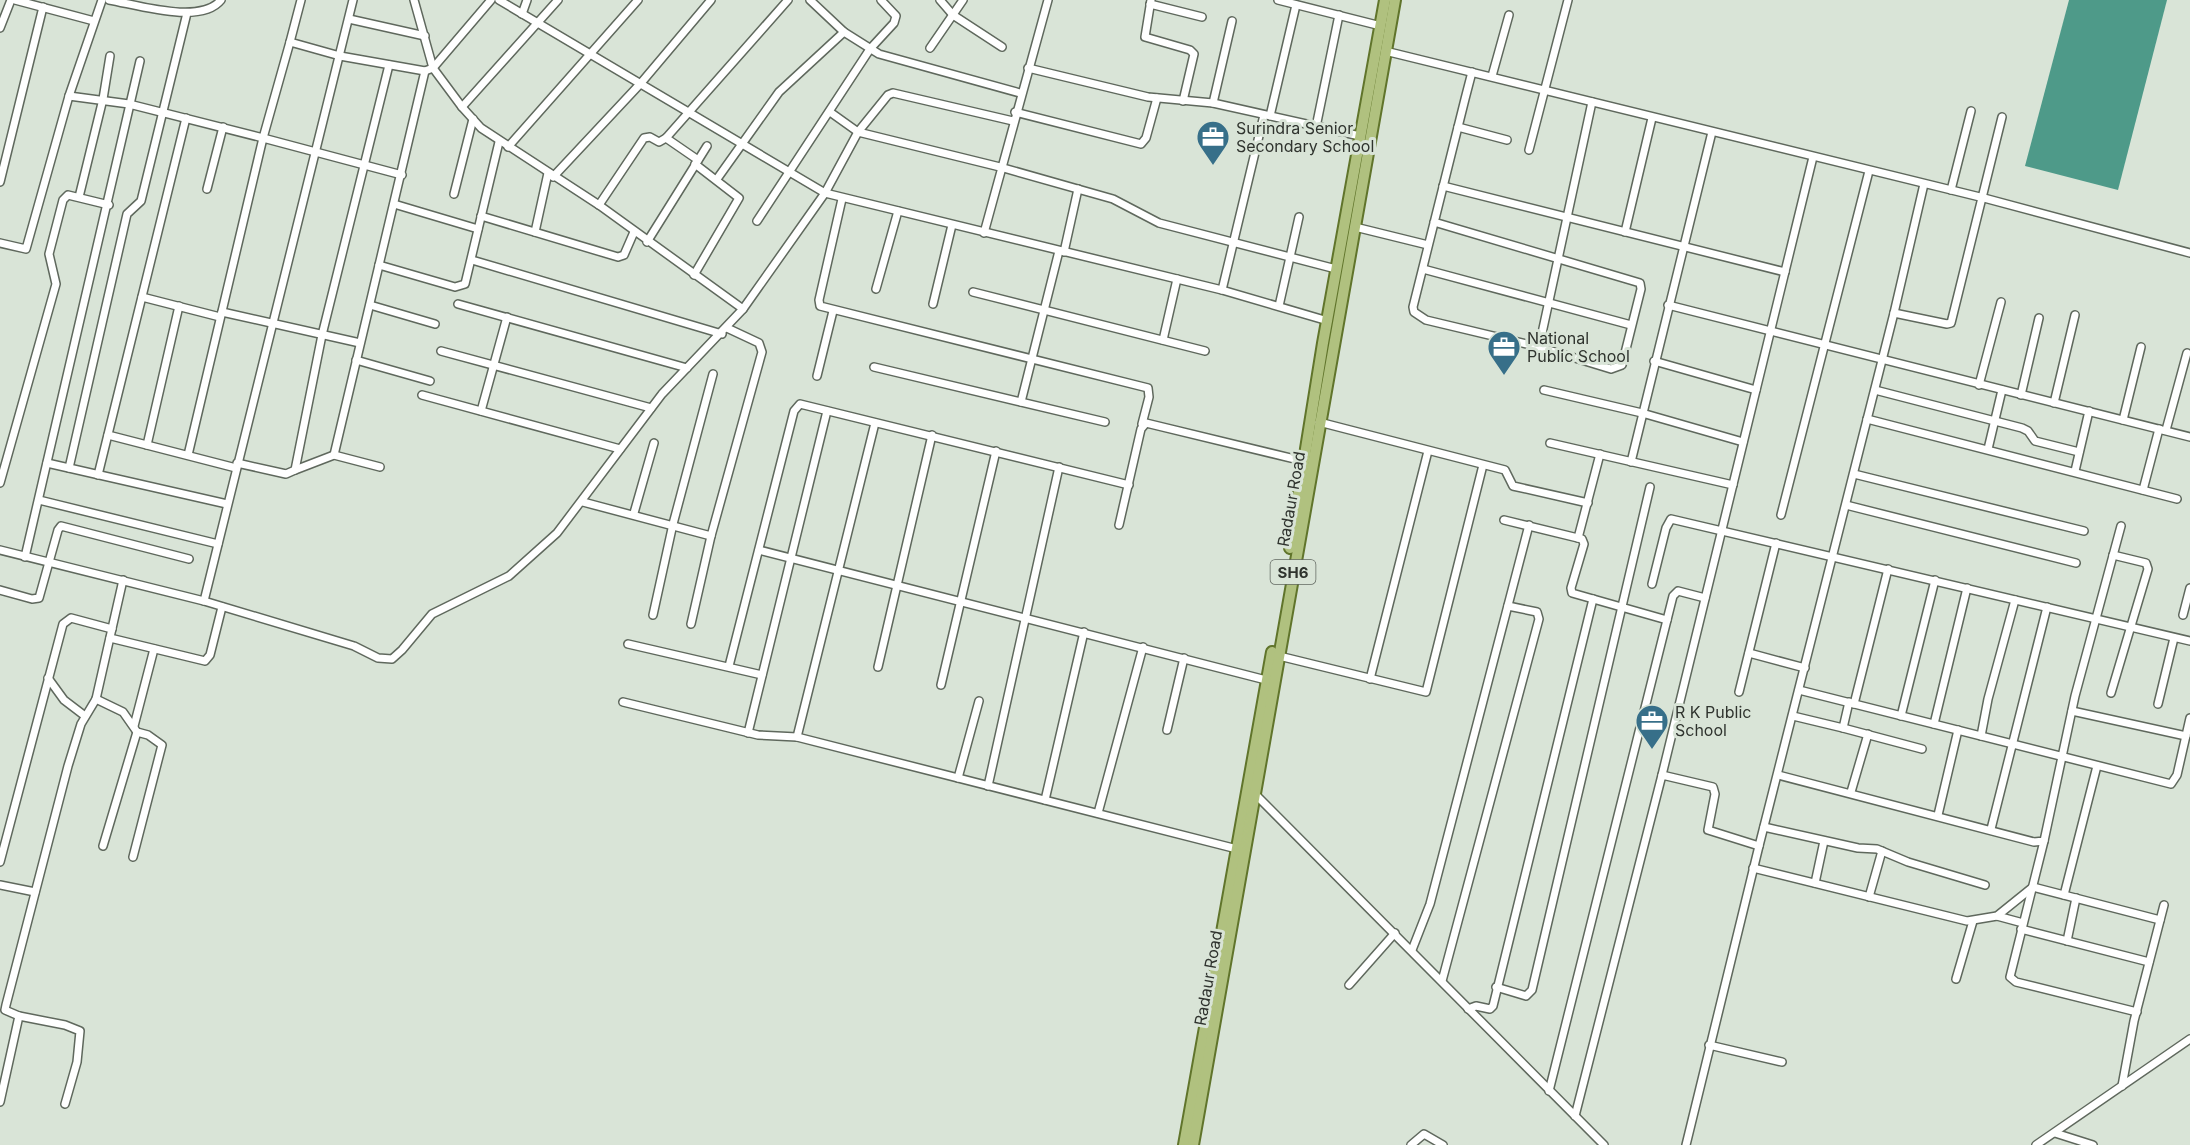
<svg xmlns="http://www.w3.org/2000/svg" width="2190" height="1145" font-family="Inter,sans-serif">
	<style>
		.water { fill: #4e9a89 }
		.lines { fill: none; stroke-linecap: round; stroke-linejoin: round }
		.street-casing { stroke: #5f685d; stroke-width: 10 }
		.primary-casing { stroke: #60742b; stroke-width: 14 }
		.street { stroke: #fff; stroke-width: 7 }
		.primary { stroke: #b0c17f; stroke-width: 10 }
		.labels { text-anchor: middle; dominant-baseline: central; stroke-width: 6; stroke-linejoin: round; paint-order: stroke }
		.shield { fill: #d9e4d7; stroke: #626861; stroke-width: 1.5 }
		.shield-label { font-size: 15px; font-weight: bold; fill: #2f332e }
		.poi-label { font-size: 16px; fill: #2f332e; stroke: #d9e4d7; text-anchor: start }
		.street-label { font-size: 16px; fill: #2f332e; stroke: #d9e4d7 }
	</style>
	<rect width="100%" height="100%" fill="#d9e4d7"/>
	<!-- water -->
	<polygon class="water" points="2069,0 2167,0 2118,190 2025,166"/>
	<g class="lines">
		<defs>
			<g id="street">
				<polyline points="15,0 94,21"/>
				<path d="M109 0C138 5 201 25 221 0"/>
				<polyline points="414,0 433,68 462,107 481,128 599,205 743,309"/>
				<polyline points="499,0 825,193 1222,290 1328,321"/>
				<polyline points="810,0 844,32 879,54 1020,93"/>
				<polyline points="940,0 953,15 1002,47"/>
				<polyline points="1151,0 1145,37 1190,50 1194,54 1183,101"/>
				<polyline points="1278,0 1381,26"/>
				<polyline points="1150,4 1202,17"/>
				<polyline points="522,14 527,0"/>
				<polyline points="349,19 425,36"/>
				<polyline points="0,28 11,0"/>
				<polyline points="290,42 301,0"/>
				<polyline points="930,48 963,0"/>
				<polyline points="1385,51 1984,198 2190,253"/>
				<polyline points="1028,68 1148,97 1213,103 1360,136"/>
				<polyline points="1492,76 1509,15"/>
				<polyline points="69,96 129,104 263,138 290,42 340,56 425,71"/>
				<polyline points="1213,103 1232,21"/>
				<polyline points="462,107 558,0"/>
				<polyline points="830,112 858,132 1000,167 1113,199 1159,223 1336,269"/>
				<polyline points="1015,112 1141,144 1146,138 1157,98"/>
				<polyline points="1270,116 1296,5"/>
				<polyline points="1316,127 1339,15"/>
				<polyline points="1458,127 1507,140"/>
				<polyline points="666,138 698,160"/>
				<polyline points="508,147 638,0"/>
				<polyline points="1529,150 1568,0"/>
				<polyline points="553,177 641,83 711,0"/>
				<polyline points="717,179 779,92 844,32"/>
				<polyline points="0,182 43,7"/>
				<polyline points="1443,186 1785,272"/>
				<polyline points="207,189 223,127"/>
				<polyline points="1951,190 1971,111"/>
				<polyline points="454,194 473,119"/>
				<polyline points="79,197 103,99 110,56"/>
				<polyline points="842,199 819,300 820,306 1148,388 1149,397 1142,424"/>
				<polyline points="394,204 478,229"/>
				<polyline points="599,205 644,138 650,137 659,142 666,138 788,0"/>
				<polyline points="481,216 618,257 624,255 634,232"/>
				<polyline points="757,221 870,49 894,23 896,16 881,0"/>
				<polyline points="1434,222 1640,283 1641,289 1622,365 1611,369 1539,347 1426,320 1414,312 1413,307 1465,99 1472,72"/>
				<polyline points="1355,227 1428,245"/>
				<polyline points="535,232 548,173"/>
				<polyline points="1625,232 1652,118"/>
				<polyline points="984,233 1048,0"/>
				<polyline points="647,242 707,146"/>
				<polyline points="0,243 26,249 69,96 102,0"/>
				<polyline points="1064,252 1078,189"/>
				<polyline points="472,260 722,334"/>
				<polyline points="379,265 455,287 465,284 499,142"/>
				<polyline points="1423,269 1631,325"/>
				<polyline points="694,275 739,198 695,164"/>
				<polyline points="876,289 898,211"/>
				<polyline points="1222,290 1264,115"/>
				<polyline points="973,292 1205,351"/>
				<polyline points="142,297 220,317"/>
				<polyline points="458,304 687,368"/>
				<polyline points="933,304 952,225"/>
				<polyline points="370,305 435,324"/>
				<polyline points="1668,305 2190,437"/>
				<polyline points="1279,306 1299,217"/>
				<polyline points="222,312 360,343"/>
				<polyline points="1894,313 1947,324 1951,323 2002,117"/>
				<polyline points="1163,340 1177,279"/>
				<polyline points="1539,347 1592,102"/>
				<polyline points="441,351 651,408"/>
				<polyline points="356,360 430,381"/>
				<polyline points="1654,361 1756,390"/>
				<polyline points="874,367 1105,422"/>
				<polyline points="817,376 833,311"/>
				<polyline points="1979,385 2001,302"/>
				<polyline points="1544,390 1642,413 1743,442"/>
				<polyline points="1875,390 2022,428 2028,431 2035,441 2079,452"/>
				<polyline points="422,395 620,449"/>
				<polyline points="2021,395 2039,318"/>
				<polyline points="1021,402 1059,251"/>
				<polyline points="2054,403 2075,315"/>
				<polyline points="481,411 507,317"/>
				<polyline points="1867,419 2177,499"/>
				<polyline points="2123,420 2141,347"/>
				<polyline points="1319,422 1505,470 1513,486 1588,503"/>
				<polyline points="2166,430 2187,353"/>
				<polyline points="108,435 236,468"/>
				<polyline points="1550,443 1733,485"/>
				<polyline points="147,445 179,306"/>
				<polyline points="1988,449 2002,390"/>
				<polyline points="188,455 263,138 402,175"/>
				<polyline points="334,455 425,71 433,68 491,0"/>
				<polyline points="1631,462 1712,132"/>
				<polyline points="47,463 227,504"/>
				<polyline points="237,463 286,474 295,470 322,335 389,65"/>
				<polyline points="69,468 127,214 141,201 187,13"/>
				<polyline points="295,470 334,455 380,467"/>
				<polyline points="2075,471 2089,411"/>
				<polyline points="1854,474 2084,531"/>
				<polyline points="98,475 186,118"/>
				<polyline points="0,483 56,284 49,254 63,200 68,195 109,205"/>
				<polyline points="2143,490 2159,429"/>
				<polyline points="39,500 218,544"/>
				<polyline points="583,502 711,536"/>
				<polyline points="1846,505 2076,563"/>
				<polyline points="634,513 654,443"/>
				<polyline points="1781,515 1869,171"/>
				<polyline points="1504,520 1582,539 1584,544 1571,588 1572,593 1667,620"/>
				<polyline points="1119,525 1141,429 1146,423 1303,461"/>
				<polyline points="1578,538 1600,454"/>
				<polyline points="0,550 204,601 354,646 378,658 392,659 402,650 432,614 509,576 557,533 662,394 743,309 825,193 858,132 888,95 893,93 1013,121"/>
				<polyline points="759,550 1266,680"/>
				<polyline points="25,557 140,61"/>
				<polyline points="1652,584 1666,528 1671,519 2190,641"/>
				<polyline points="0,590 32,599 39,598 58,530 61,526 189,559"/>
				<polyline points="204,601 353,0"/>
				<polyline points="653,615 673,524 713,374"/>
				<polyline points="2183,615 2190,588"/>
				<polyline points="691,624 711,536 762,352 759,343 727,328"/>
				<polyline points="110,638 205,661 210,655 222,607"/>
				<polyline points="628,644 762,675"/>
				<polyline points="1749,653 1805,668"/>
				<polyline points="1279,656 1426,692 1483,465"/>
				<polyline points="729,666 794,411 800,404 1129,485"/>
				<polyline points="878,667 932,435"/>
				<polyline points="48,678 64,700 85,716"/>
				<polyline points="1370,679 1428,451"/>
				<polyline points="941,685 996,451"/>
				<polyline points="1799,690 2171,784 2177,775 2190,718"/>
				<polyline points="1739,692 1776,543"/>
				<polyline points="2111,693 2148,569 2146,563 2113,555"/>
				<polyline points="96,699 123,712 137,732 148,735 162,745 133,857"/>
				<polyline points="623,702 758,735 797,737 1237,849"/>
				<polyline points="1849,702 1843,728 1922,749"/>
				<polyline points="1854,704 1888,569"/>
				<polyline points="2158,704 2174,638"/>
				<polyline points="2072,711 2186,736"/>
				<polyline points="1793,716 1843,728"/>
				<polyline points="1901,716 1935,580"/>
				<polyline points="1934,724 1967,588"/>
				<polyline points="134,726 154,649"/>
				<polyline points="1167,730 1184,658"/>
				<polyline points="748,733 827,411"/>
				<polyline points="1981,736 1988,699 2015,600"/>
				<polyline points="797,737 875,423"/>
				<polyline points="1662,775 1813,157"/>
				<polyline points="1778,775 2034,842 2044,841 2075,696 2121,526"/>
				<polyline points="958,778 979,701"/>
				<polyline points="988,786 1059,467"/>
				<polyline points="1851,792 1868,734"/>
				<polyline points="1257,796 1604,1145"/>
				<polyline points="1045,800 1084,632"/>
				<polyline points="1098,813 1143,647"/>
				<polyline points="1938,815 1958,730"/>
				<polyline points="1764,827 1858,848 1877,849 1908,862 1985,885"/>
				<polyline points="1991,829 2047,607"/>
				<polyline points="2044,841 2010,977 2016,982 2137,1012"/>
				<polyline points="103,846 137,732"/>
				<polyline points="0,862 63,624 71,618 112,629"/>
				<polyline points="1753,868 1967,921 1997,916 2033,887 2160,920"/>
				<polyline points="1815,883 1824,841"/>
				<polyline points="0,885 35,892"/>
				<polyline points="2064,895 2097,766"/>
				<polyline points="1869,897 1882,851"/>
				<polyline points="1997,916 2023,923"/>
				<polyline points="2021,929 2149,962"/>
				<polyline points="2067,941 2076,898"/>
				<polyline points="1412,950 1430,904 1529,525"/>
				<polyline points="1956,979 1973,921"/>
				<polyline points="1442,981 1539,619 1537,612 1508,606"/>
				<polyline points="1349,985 1395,933"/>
				<polyline points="1496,987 1526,996 1532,990 1650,487"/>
				<polyline points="1468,1009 1476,1006 1490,1009 1493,1006 1593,599"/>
				<polyline points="19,1016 65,1025 80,1031 77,1062 65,1104"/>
				<polyline points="1709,1045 1782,1062"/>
				<polyline points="2122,1086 2134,1021 2164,905"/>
				<polyline points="1549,1091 1673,596 1678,591 1705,598"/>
				<polyline points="0,1102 19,1016 5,1010 6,1005 68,766 81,724 96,699 123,580"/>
				<polyline points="1575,1116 1662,775 1713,787 1715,794 1708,830 1759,846"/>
				<polyline points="2055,1133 2093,1145"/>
				<polyline points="1411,1145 1424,1134 1443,1145"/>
				<polyline points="1686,1145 1759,846 1894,313 1924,184"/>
				<polyline points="2036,1145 2190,1039"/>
			</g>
			<g id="primary">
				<polyline points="1290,548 1323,343 1385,0"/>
				<polyline points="1184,1145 1272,652"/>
				<polyline points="1193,1145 1395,0"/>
			</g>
		</defs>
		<!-- street casing -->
		<use href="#street" class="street-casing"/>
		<!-- primary casing -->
		<use href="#primary" class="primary-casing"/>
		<!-- street -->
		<use href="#street" class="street"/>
		<!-- primary -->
		<use href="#primary" class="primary"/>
	</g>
	<!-- icons -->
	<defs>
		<symbol id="office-pin" viewBox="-11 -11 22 30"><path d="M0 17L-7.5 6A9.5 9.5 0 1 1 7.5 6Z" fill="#376f89" stroke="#d9e4d7"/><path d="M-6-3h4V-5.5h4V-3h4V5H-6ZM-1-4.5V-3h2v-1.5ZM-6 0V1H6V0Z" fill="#fff"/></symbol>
	</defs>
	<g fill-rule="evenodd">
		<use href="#office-pin" x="1194" y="118" width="38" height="52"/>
		<use href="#office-pin" x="1485" y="328" width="38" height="52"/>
		<use href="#office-pin" x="1633" y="702" width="38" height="52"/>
	</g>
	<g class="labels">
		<!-- shield labels -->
		<rect class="shield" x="1270.5" y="560" width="45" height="24" rx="4.5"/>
		<g class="shield-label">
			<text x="1293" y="572">SH6</text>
		</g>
		<!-- poi labels -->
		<g class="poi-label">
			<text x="1236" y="128">Surindra Senior<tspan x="1236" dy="18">Secondary School</tspan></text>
			<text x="1527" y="338">National<tspan x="1527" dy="18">Public School</tspan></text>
			<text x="1675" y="712">R K Public<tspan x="1675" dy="18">School</tspan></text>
		</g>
		<!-- street labels -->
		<g class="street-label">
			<text transform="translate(1291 499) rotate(-80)">Radaur Road</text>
			<text transform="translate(1208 978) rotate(-80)">Radaur Road</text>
		</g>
	</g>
</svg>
